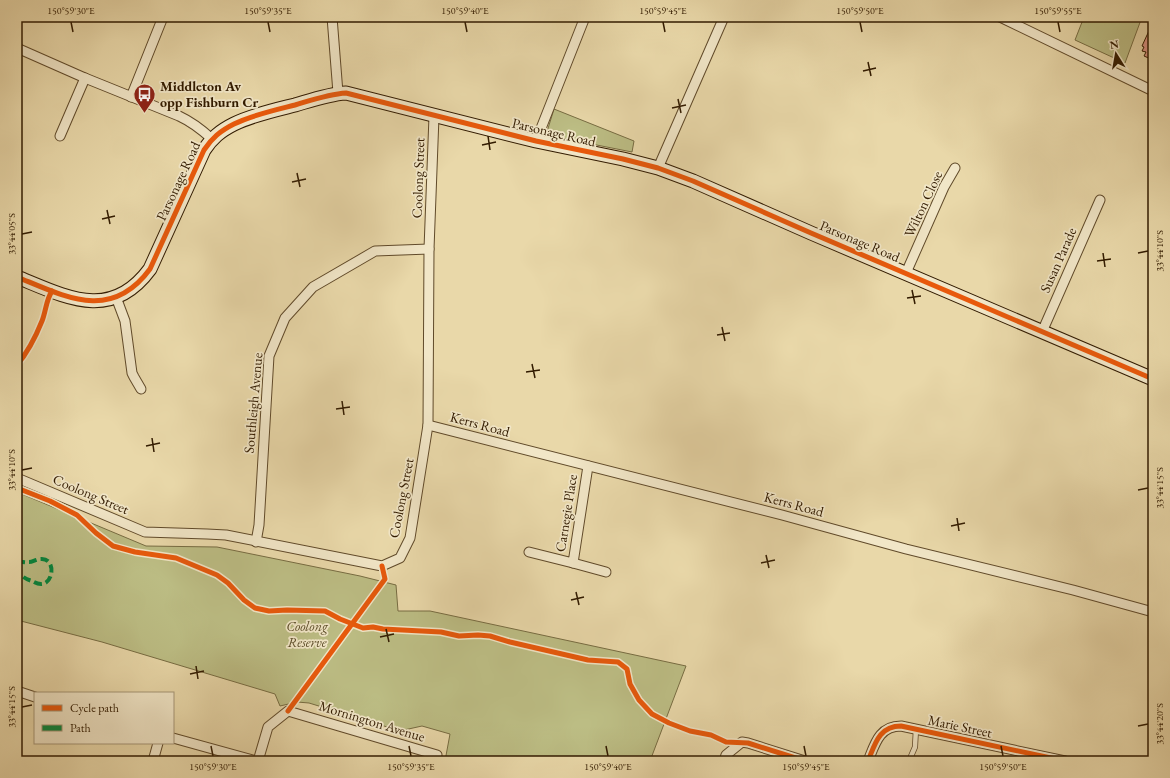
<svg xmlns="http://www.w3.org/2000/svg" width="1170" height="778" font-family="'EB Garamond',serif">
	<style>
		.green { fill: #bcbd84; stroke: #776c42 }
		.building { fill: #db9384; stroke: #321b00; filter: url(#shadow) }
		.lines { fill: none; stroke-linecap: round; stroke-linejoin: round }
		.lane-casing { stroke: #604a2a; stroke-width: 6 }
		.street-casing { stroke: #604a2a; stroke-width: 11 }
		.secondary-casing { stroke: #321b00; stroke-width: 15 }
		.lane { stroke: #f1e6c7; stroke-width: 4.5 }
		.street { stroke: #f1e6c7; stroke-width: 9 }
		.secondary { stroke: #f1e6c7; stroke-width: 13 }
		.quiet { stroke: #00873e; stroke-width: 4; stroke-dasharray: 8 4; stroke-linecap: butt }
		.cycleway-casing { stroke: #f1e6c7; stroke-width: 8 }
		.cycleway { stroke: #e8590c; stroke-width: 5 }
		.ticks { fill: none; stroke: #321b00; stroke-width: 1.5 }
		.labels { text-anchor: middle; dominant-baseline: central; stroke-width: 3.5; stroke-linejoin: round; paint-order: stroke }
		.poi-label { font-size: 14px; font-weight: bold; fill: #321b00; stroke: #f1e6c7; text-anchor: start }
		.street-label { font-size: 14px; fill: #321b00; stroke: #f1e6c7 }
		.park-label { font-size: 14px; font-style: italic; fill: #5b4c28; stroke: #f1e6c7 }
		.neatline { fill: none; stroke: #321b00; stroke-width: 1.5 }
		.ticks-label { font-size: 10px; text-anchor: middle; fill: #321b00 }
	</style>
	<defs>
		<filter id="shadow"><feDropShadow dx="3.5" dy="-3.5" stdDeviation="0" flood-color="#0004"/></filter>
	</defs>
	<rect width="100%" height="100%" fill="#e9d8a9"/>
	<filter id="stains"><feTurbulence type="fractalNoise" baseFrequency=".005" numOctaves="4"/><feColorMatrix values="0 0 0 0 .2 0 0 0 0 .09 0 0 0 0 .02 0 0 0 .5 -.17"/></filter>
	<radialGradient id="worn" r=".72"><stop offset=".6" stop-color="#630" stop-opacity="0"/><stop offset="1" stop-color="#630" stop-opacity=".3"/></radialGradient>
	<!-- green -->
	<g class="green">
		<polygon points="1084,17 1142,17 1125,63 1075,40"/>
		<polygon points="554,109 634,141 632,152 546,135"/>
		<polygon points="17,492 146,546 217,547 360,576 396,585 398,611 430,611 686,666 650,761 445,761 450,734 422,726 404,730 397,730 309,703 297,702 280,706 275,694 102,642 17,620"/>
	</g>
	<!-- building -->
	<polygon class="building" points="1153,22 1153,60 1144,56 1146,52 1142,51 1144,47 1142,46"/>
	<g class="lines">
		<defs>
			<polyline id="lane" points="909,761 915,747 916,728"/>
			<g id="street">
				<polyline points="332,17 338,93"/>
				<polyline points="1000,17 1153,91"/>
				<path d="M17 48 85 78 179 116C192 122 201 129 212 139"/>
				<polyline points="131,97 163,17"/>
				<polyline points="60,136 85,78"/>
				<polyline points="536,141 585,17"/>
				<polyline points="658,168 724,17"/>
				<polyline points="906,273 944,187 955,168"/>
				<polyline points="116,297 125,321 132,373 134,377 141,389"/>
				<polyline points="1042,332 1100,200"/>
				<polyline points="428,425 782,515 906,549 1073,590 1153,612"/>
				<polyline points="17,478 145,532 207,534 226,535 382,566 400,558 410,538 428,425 429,249 434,116"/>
				<polyline points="256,542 259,525 269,356 285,318 313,287 375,251 429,249"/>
				<polyline points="529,552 573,563 588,466"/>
				<polyline points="573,563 606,572"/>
				<polyline points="17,691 35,697"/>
				<polyline points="173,738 256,761"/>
				<polyline points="153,761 158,743"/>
				<polyline points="258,761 268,727 288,711 437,755"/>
				<polyline points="724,761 726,755 742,742 748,743 805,761"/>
				<path d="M868 761C875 744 879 726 901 726L1065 761"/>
			</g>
			<path id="secondary" d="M17 277C66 297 111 322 150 269L204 150C212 138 220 131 234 124 252 115 275 110 295 105 312 100 329 94 346 93L536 141 623 159 658 168 693 181 811 233 1153 379"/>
		</defs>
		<!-- lane casing -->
		<use href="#lane" class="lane-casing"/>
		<!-- street casing -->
		<use href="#street" class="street-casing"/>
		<!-- secondary casing -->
		<use href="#secondary" class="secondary-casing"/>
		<!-- lane -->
		<use href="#lane" class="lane"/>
		<!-- street -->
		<use href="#street" class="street"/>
		<!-- secondary -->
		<use href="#secondary" class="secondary"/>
		<!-- quiet -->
		<path class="quiet" d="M17 562C21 561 25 563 29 562 33 562 36 559 41 559 56 558 54 584 41 584 37 584 34 582 32 581 25 579 21 576 17 570"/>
		<defs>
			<g id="cycleway">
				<path d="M17 277C66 297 111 322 150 269L204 150C212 138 220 131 234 124 252 115 275 110 295 105 312 100 329 94 346 93L536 141 623 159 658 168 693 181 811 233 1153 379"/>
				<path d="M17 365C28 352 36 336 42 321 46 311 46 300 52 291"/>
				<polyline points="17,488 50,501 77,515 96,533 113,546 135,552 176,558 217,575 228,583 244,600 255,608 269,611 287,610 325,611 340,619 363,628 373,627 383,629 441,632 459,636 478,635 490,636 510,642 588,660 618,662 627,669 630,684 639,700 652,714 669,723 690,731 711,735 726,742 748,743 805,761"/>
				<polyline points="288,711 385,579 382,566"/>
				<path d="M868 761C875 744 879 726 901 726L1065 761"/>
			</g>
		</defs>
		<!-- cycleway casing -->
		<use href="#cycleway" class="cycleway-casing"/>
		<!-- cycleway -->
		<use href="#cycleway" class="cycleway"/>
	</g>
	<!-- ticks -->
	<path class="ticks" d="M71 22 73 32M268 22 270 32M465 22 467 32M663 22 665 32M860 22 862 32M1058 22 1060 32M868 62 871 76M863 71 876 68M678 99 681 113M672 108 686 105M488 136 490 150M482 145 496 142M297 173 300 187M292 182 306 179M107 210 110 224M102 219 115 216M22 234 32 232M1103 253 1105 267M1138 253 1148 251M1097 261 1111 259M912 290 915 304M907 298 921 296M722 327 725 341M717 335 730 333M532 364 535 378M526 372 540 370M342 401 344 415M336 409 350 407M152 438 154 452M146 446 160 443M22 470 32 468M1138 490 1148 488M957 518 959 531M951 526 965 523M766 555 769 568M761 563 775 560M576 592 579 605M571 600 584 597M386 629 389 642M380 637 394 634M196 666 198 679M190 674 204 671M22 707 32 705M1138 726 1148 724M211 746 213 756M409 746 411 756M606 746 608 756M804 746 806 756M1001 746 1003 756"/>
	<!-- icons -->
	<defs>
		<symbol id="bus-pin" viewBox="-11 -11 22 30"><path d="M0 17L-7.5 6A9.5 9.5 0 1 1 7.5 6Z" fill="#8f2418" stroke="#f1e6c7"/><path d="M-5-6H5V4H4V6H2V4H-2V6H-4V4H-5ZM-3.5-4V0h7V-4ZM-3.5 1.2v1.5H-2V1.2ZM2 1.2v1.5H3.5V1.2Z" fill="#fff"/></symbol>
	</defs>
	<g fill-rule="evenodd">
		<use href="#bus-pin" x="132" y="82" width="25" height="34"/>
	</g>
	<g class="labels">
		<!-- poi labels -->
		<g class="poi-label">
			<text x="160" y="86">Middleton Av<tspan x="160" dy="16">opp Fishburn Cr</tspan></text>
		</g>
		<!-- street labels -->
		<g class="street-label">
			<text transform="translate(554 132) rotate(13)">Parsonage Road</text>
			<text transform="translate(418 178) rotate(-88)">Coolong Street</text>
			<text transform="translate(178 181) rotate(-65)">Parsonage Road</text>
			<text transform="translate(923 204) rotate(-65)">Wilton Close</text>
			<text transform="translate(860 241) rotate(23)">Parsonage Road</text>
			<text transform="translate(1058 260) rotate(-66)">Susan Parade</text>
			<text transform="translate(253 403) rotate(-85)">Southleigh Avenue</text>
			<text transform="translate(480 424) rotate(15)">Kerrs Road</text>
			<text transform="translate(91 494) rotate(23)">Coolong Street</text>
			<text transform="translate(401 498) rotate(-79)">Coolong Street</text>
			<text transform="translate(794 504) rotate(15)">Kerrs Road</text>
			<text transform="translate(566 513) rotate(-81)">Carnegie Place</text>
			<text transform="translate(372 721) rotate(17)">Mornington Avenue</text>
			<text transform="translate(960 726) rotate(12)">Marie Street</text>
		</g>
		<!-- park labels -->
		<g class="park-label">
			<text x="307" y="626">Coolong<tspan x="307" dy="16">Reserve</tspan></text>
		</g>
	</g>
	<!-- margin -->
	<rect width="1170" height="778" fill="none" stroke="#e9d8a9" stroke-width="44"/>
	<!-- legend -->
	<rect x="34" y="692" width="140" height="52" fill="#f1e6c7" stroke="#a59577"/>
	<rect x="42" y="705" width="20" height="6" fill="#e8590c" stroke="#a59577"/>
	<text x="70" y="712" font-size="12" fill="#321b00">Cycle path</text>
	<rect x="42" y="725" width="20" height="6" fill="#00873e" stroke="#a59577"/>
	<text x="70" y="732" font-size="12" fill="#321b00">Path</text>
	<!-- north arrow -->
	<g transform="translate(1116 54) rotate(349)" stroke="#f1e6c7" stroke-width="3" paint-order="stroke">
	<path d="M0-3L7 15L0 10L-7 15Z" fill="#321b00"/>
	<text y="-6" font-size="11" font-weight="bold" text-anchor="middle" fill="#321b00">N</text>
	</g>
	<rect x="22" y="22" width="1126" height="734" class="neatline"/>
	<g class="ticks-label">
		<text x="71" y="14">150°59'30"E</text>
		<text x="268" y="14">150°59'35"E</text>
		<text x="465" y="14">150°59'40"E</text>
		<text x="663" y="14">150°59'45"E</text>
		<text x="860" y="14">150°59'50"E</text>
		<text x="1058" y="14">150°59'55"E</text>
		<text transform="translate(11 234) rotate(-90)" y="4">33°44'05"S</text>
		<text transform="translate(1159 251) rotate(-90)" y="4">33°44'10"S</text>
		<text transform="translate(11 470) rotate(-90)" y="4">33°44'10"S</text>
		<text transform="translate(1159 488) rotate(-90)" y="4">33°44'15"S</text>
		<text transform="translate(11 707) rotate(-90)" y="4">33°44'15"S</text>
		<text transform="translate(1159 724) rotate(-90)" y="4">33°44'20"S</text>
		<text x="213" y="770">150°59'30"E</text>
		<text x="411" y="770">150°59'35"E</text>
		<text x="608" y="770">150°59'40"E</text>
		<text x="806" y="770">150°59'45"E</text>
		<text x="1003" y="770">150°59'50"E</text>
	</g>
	<rect width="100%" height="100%" filter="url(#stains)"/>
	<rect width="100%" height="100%" fill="url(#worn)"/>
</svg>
